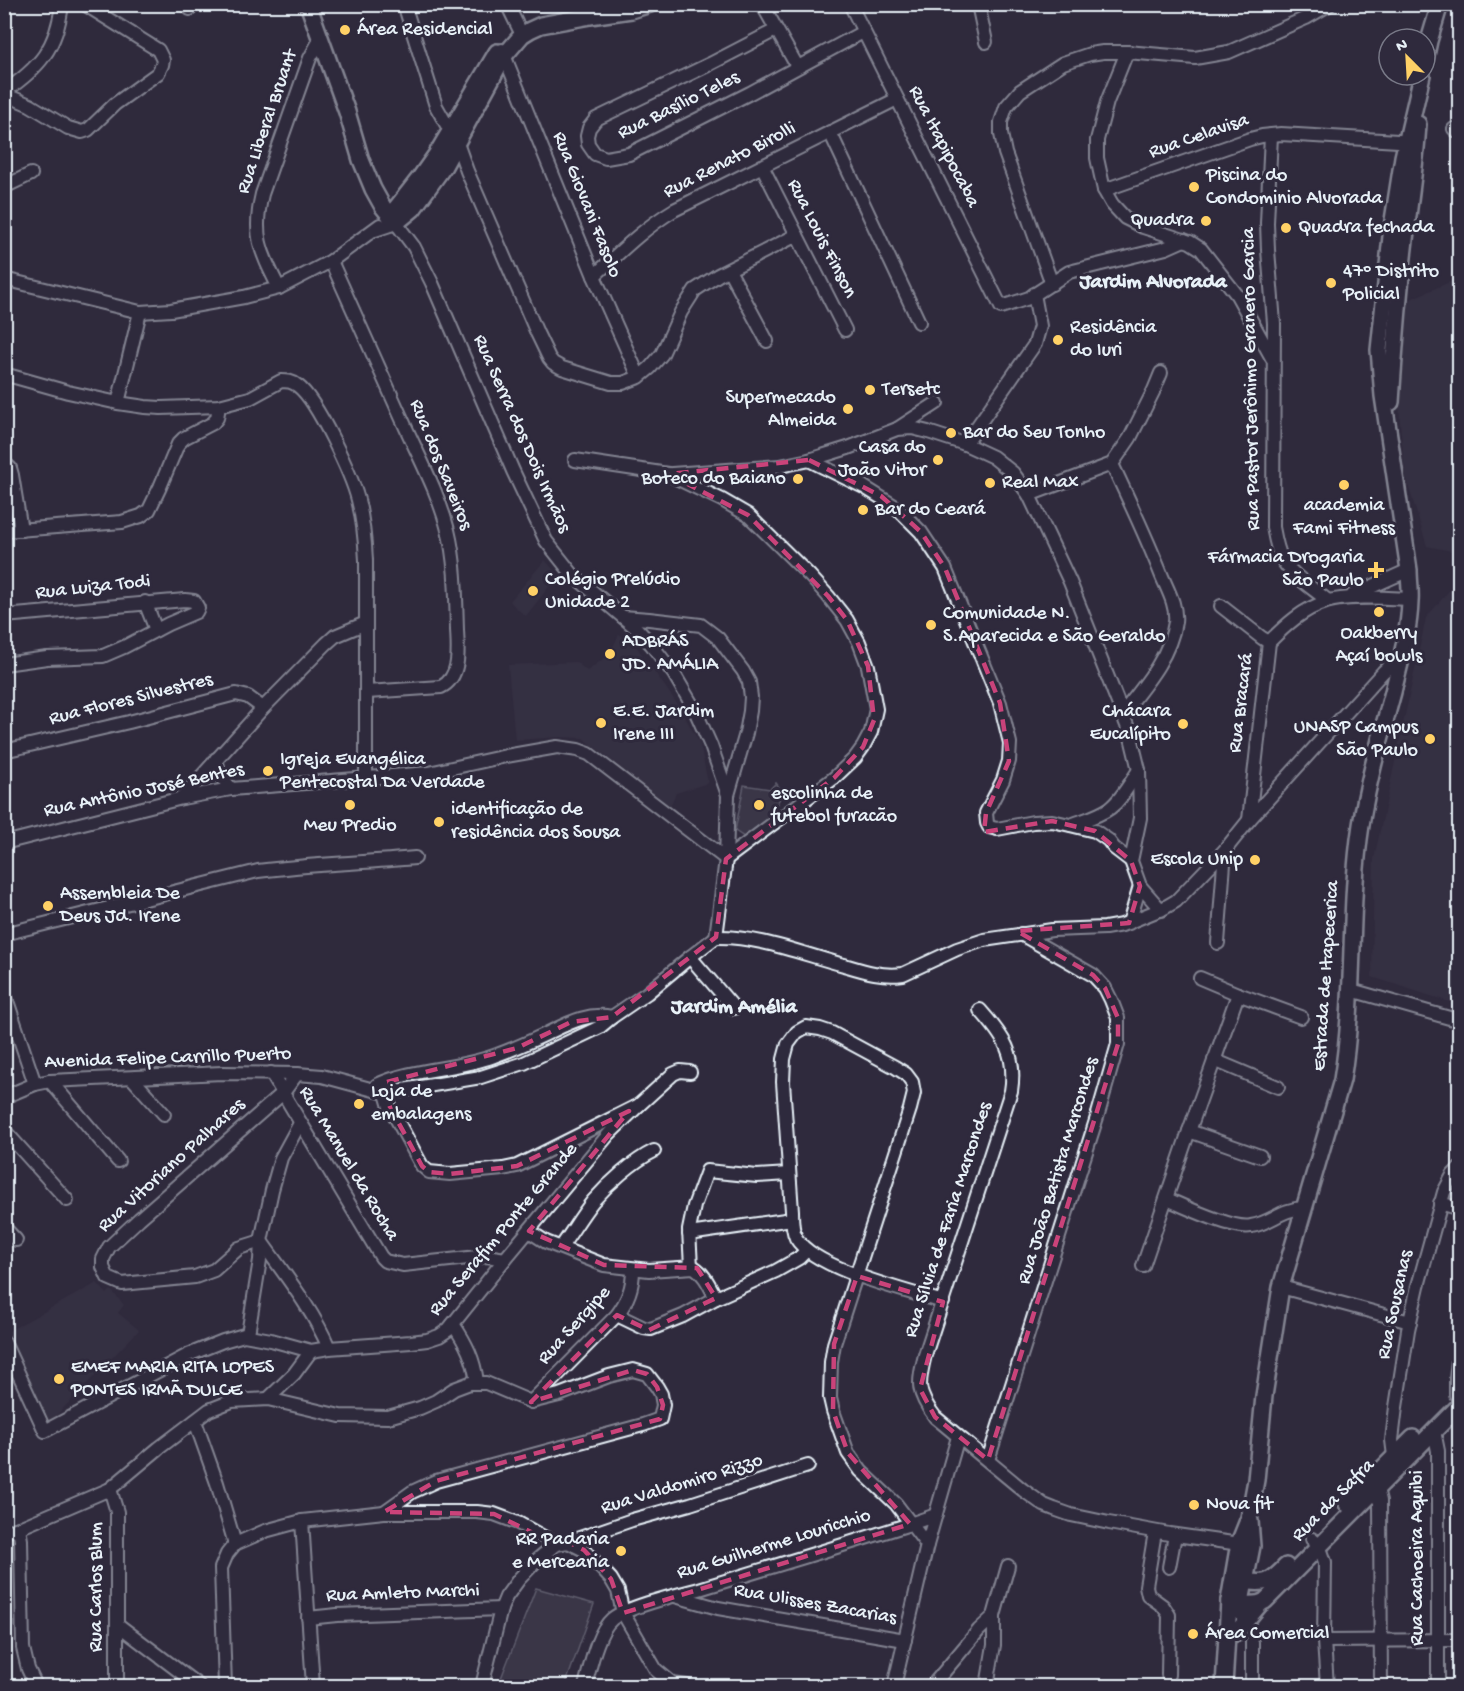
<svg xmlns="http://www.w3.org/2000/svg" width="1464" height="1691" font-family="'Gochi Hand',sans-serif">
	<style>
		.built { fill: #3b3749 }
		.green { fill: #464455; stroke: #979aa6; stroke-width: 1.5 }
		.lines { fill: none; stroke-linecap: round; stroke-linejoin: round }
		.minor-casing { stroke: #e8f1f8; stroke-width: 16 }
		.major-casing { stroke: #e8f1f8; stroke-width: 20 }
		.minor { stroke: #2f2a3d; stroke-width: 12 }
		.major { stroke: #2f2a3d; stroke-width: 15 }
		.marked { fill: none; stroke: #ca437a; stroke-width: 4.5; stroke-dasharray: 12 8; stroke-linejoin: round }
		.poi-dot { fill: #ffd166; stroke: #2f2a3d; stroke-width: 2 }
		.labels { text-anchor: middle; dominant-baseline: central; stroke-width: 6; stroke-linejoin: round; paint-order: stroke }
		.poi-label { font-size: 20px; fill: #e8f1f8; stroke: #2f2a3d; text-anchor: start }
		.street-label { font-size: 20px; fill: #e8f1f8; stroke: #2f2a3d }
		.neighbourhood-label { font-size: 21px; font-weight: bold; fill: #e8f1f8; stroke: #2f2a3d }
	</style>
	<rect width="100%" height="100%" fill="#2f2a3d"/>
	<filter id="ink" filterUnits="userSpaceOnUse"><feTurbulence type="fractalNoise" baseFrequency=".0167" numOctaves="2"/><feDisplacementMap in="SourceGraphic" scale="12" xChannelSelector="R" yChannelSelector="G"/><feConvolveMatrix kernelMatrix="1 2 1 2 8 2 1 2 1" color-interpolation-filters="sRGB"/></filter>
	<g filter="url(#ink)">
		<!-- built -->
		<g class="built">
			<polygon points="1459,278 1459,1005 1372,977 1374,859 1426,618 1458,580 1452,551 1427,546 1405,475 1400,423 1397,350 1404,302"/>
			<polygon points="545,560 558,575 526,616 516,608 510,601"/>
			<polygon points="619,634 636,646 659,678 680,708 700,744 708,783 676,793 670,806 583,738 560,737 515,740 508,665 576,662 587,671 610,654"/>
			<polygon points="97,1283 107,1294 111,1290 124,1305 118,1313 139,1330 49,1423 5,1333"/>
		</g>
		<!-- green -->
		<g class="green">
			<polygon points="776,783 783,792 770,817 744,837 735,831 744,785 770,789"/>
			<polygon points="536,1588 594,1604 565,1686 498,1686"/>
		</g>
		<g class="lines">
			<defs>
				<g id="minor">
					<polyline points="186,4 190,9"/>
					<polyline points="404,4 436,106 457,143 467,171 537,333 549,358 553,363 562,368 611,383 623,383 639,377 650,368 662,354 681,312 695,290 718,275 797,235"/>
					<polyline points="507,4 522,35"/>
					<polyline points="762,4 797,66"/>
					<polyline points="850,4 1001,307 1029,298 1069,272 1166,248 1184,240"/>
					<polyline points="978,4 986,42"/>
					<polyline points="776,30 710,64 596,119 589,128 587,136 588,144 595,154 606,158 629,154 750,93 863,32"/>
					<polyline points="502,50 594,276 639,377"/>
					<polyline points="1127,52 1107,102 1097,140 1097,158 1104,190 1112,204 1125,218 1143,227 1190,242 1201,249 1237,295 1272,358"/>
					<path d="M4 92C39 68 57 48 62 4"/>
					<polyline points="4,94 30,105 68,128 82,132 88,130 115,104 158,73 162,65 163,60 158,50 84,4"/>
					<polyline points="1454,129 1460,133"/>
					<polyline points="830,132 919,322"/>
					<path d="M1271 135 1267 223 1268 250 1274 323 1273 527C1275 538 1277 550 1282 559 1291 575 1314 589 1328 601"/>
					<polyline points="762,166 845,330"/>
					<polyline points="4,187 31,174"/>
					<polyline points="1104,190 1250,139 1262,136 1281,134 1415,142"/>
					<polyline points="375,230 396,223 414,247 432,283 513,471 546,541 573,575 637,629 651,644 674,674 695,710 711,746 728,795 726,859 716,937"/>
					<path d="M331 261C356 317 381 372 406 428 421 461 439 495 448 530 456 562 456 596 457 630 458 650 461 677 441 687L367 692"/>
					<polyline points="729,270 767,341"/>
					<path d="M594 276C620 252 644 228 674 210L897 99"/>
					<polyline points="4,279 140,312 171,310 244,297 279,288 331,261 380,225"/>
					<polyline points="1052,284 1005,153 1001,134 1001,122 1006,107 1020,91 1063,63 1090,54 1103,52 1127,52 1195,58 1229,52 1306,18 1330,4"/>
					<path d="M279 288C261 252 252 236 262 194L310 58 321 38"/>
					<path d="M4 374 68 392 118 403 145 407 161 408 219 406 250 398 281 381C287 381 292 381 298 386 317 400 352 476 358 500 363 520 365 539 366 560V779"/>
					<polyline points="118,403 140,312"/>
					<polyline points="897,429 912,428 928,432 965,444 993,457 1013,473 1029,495 1070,582 1130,733 1139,770 1140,818 1131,861 1140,886 1161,910"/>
					<polyline points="965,444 1035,344 1040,326 1034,294"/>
					<polyline points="575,460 668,474 722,500 748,515 810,576 828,596 847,620 859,642 868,666 876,709 871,732 863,747 855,758 834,778 726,859"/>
					<polyline points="809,460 864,487 896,507 921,532 945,568 1000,703 1010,743 1009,761 1003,780 986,813 987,823 989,827 997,829 1033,822 1052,821 1070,825 1095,831 1108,840 1114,848 1131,861"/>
					<polyline points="4,463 10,468 12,475 21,530"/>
					<path d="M1112 464C1129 500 1146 536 1161 574 1167 589 1177 605 1175 622 1170 657 1143 687 1122 714"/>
					<polyline points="672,474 780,466 809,460 848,448 897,429 937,403"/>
					<polyline points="1029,495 1112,464 1130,438 1154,390 1161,373"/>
					<polyline points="4,531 122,522 141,516 149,510 160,487 178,444 184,438 213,423 217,418 219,406"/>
					<polyline points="1353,595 1409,570"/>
					<polyline points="145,602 156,630"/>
					<polyline points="1221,606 1262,638 1269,642"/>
					<polyline points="4,616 185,600 194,601 198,608 196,612 168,624 124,647 103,656 47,658 4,664"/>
					<polyline points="623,617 649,619 701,625 718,638 743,671 749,682 751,697 750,711 746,733 728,795"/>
					<polyline points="4,751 129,722 236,694 248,697 263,708"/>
					<polyline points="216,759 220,774 231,789"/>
					<polyline points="182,798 263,708 326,644 335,636 366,623"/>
					<path d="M1249 820 1269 642C1286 625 1303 609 1326 602 1346 595 1389 598 1411 599"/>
					<path d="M1071 825C1084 820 1099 816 1110 808 1122 799 1130 783 1139 770"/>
					<polyline points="4,843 182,798 231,789 429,773 506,756 557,747 578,750 589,754 726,859"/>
					<polyline points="1129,923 1140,886"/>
					<path d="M4 934 258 871C310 864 362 863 415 858"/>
					<polyline points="1218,943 1225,850"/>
					<polyline points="690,957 734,1008"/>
					<polyline points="1200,978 1238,994 1301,1017"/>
					<polyline points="1351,990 1460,1021"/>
					<polyline points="4,992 35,1084"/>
					<path d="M980 1010C1003 1036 1017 1054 1011 1091L925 1355C918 1384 916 1392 935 1417L1023 1490 1044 1505 1054 1509 1071 1515 1109 1523 1169 1534 1247 1545"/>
					<polyline points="1214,1060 1278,1087"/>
					<polyline points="271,1073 381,1257 385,1261 403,1265 487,1256 505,1259"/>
					<polyline points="132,1078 164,1114"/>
					<polyline points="50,1081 118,1161"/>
					<polyline points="383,1083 390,1107 422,1166 429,1172 450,1174 503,1169 517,1166 639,1105 673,1074 680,1071 690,1072"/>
					<path d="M377 1085C414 1068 456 1070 494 1056 512 1050 529 1042 546 1034 567 1024 587 1012 612 1017"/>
					<path d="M4 1097 35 1084 50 1081 222 1073 297 1074 322 1076 385 1093 481 1077 524 1063 600 1027 612 1017 647 993 690 957 716 937C759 936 802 954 844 965 864 971 882 977 903 974L957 949 984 940 1052 930 1105 928 1122 925 1164 908 1176 901 1225 850 1249 820 1383 672 1394 662H1400"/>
					<polyline points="4,1130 67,1200"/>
					<polyline points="1189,1131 1260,1156"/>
					<path d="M1167 1199C1185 1207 1234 1230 1251 1226 1272 1223 1280 1209 1304 1208"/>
					<polyline points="1440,1203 1460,1209"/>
					<polyline points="4,1227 16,1240"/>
					<path d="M529 1231 546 1242 604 1265 649 1270 694 1267C705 1274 710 1287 716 1298"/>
					<polyline points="689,1234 792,1219"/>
					<polyline points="261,1241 239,1248 214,1270 195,1277 122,1284 108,1278 103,1267 103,1259 109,1247 139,1219 283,1093 297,1074"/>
					<path d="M261 1241C285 1275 313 1310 329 1348"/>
					<path d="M561 1247C572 1232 581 1216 593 1201 608 1184 633 1161 654 1151"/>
					<polyline points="1143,1266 1189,1131 1238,994"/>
					<polyline points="691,1267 689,1230 694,1206 707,1171 757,1176 789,1174"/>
					<polyline points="1281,1287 1410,1322"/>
					<polyline points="617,1315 644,1328 651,1329 683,1316 716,1298 776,1271 799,1258 806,1251"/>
					<path d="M453 1324C466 1343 474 1359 477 1382"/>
					<polyline points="248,1334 260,1260 261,1241 272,1190 281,1158 300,1123"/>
					<polyline points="4,1342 45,1431 188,1355 223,1341 244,1335 271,1340 311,1351 329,1348 411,1342 427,1340 439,1336 448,1330 505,1259 609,1134 639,1105"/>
					<polyline points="1456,1395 1456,1379 1460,1343"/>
					<polyline points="268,1399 294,1374 311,1351"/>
					<path d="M531 1402 617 1315C628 1300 633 1287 633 1269"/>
					<polyline points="195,1421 217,1483 235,1544"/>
					<polyline points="1434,1431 1438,1451 1438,1686"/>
					<polyline points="1394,1456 1392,1440 1396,1407 1408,1330 1418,1286 1444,1192 1453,1175 1460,1168"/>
					<polyline points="988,1460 1098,1114 1118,1044 1118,1018 1111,1000 1105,988 1093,975 1021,934"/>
					<polyline points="110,1489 117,1512 117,1686"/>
					<polyline points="1377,1489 1380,1501 1381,1686"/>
					<polyline points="302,1521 313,1686"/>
					<polyline points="19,1528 21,1540 23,1648 28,1669 36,1686"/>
					<polyline points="4,1532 19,1528 110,1489 159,1448 209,1410 232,1401 268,1399 340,1416 388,1417 420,1408 436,1401 454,1389 470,1383 486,1383 531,1402 559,1395 609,1376 633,1370 647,1374 657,1387 661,1394 663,1405 660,1419 643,1425 436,1481 412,1492 384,1512"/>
					<polyline points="1155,1532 1146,1586 1148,1595 1163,1606 1169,1615 1168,1675"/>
					<polyline points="1312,1539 1319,1545 1325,1562 1324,1641 1327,1686"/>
					<polyline points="568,1542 632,1520 690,1504 808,1466"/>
					<path d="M927 1545 896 1504 861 1471 848 1453 833 1411 830 1398 831 1362 834 1344 910 1109 914 1093 912 1082 906 1074 895 1067 832 1033 820 1029 806 1027 797 1032 788 1044 784 1059 783 1082 792 1211C792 1219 792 1230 796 1238 814 1269 908 1291 943 1302"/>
					<polyline points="1169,1567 1175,1535"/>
					<polyline points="675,1596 718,1608 905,1640"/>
					<polyline points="308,1618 337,1615 501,1609"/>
					<polyline points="117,1624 199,1686"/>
					<polyline points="1324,1641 1460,1640"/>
					<polyline points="1252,1642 1252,1686"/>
					<polyline points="225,1686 221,1568 227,1554 235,1544 265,1531 302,1521 384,1512 477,1512 494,1514 518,1523 556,1544"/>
					<polyline points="482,1686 501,1609 506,1597 519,1579 538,1559 556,1544 568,1542 584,1550 611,1579 618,1591 623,1613 656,1670 673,1684 687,1686"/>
					<path d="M585 1686C590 1668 597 1632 612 1619 626 1607 680 1594 699 1589 769 1568 840 1546 910 1524L936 1515"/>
					<polyline points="894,1686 927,1545 958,1437"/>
					<polyline points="932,1686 979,1630 994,1616"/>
					<polyline points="987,1686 994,1645 994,1616 1008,1566"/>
				</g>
				<g id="major">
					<polyline points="308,4 347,112 361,160 373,189 383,207 396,223 413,209 444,166 504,56 522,35 530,30 541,25 590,16 631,10 650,4"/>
					<polyline points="1425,60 1429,41 1440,4"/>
					<polyline points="390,216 419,179 436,155 497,52"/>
					<path d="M1391 402C1395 342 1399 283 1407 224 1411 191 1416 158 1418 124"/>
					<polyline points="1347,1504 1413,1438"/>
					<path d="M1233 1581C1261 1581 1264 1590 1286 1566"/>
					<path d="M1229 1601C1241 1604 1255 1607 1265 1601L1460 1405"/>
					<polyline points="1239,1612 1252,1546 1250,1521"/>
					<polyline points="1236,1633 1260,1604"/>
					<path d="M1224 1686 1229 1601 1239 1543 1249 1518 1256 1480 1264 1396 1281 1287 1342 1080C1356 996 1348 910 1361 825 1368 780 1381 736 1393 692 1400 662 1409 633 1410 602 1411 592 1409 581 1409 570L1383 396 1379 350 1392 227 1403 157 1422 75"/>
				</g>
			</defs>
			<!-- minor casing -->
			<use href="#minor" class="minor-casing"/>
			<!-- major casing -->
			<use href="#major" class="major-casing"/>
			<!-- minor -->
			<use href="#minor" class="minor"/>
			<!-- major -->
			<use href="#major" class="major"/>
		</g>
	</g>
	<!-- marked area -->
	<path d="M0 0H1464V1691H0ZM809 460 881 496 921 532 945 568 1000 703 1009 761 986 813 984 832 1052 821 1095 831 1131 861 1140 886 1129 923 1017 931 1093 975 1105 988 1118 1018V1044L988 1460 935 1417 920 1389 943 1302 857 1276 834 1344 833 1411 848 1453 910 1524 623 1613 611 1579 584 1550 568 1542 556 1544 494 1514 384 1512 436 1481 660 1419 663 1405 657 1387 647 1374 633 1370 531 1402 617 1315 649 1330 716 1298 697 1268 604 1265 529 1231 629 1111 517 1166 450 1174 429 1172 422 1166 390 1107 383 1083 517 1048 571 1022 612 1017 716 937 726 859 834 778 863 747 874 720 868 666 847 620 828 596 748 515 668 474Z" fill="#2f2a3d" fill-opacity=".55" fill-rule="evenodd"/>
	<path class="marked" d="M809 460 881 496 921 532 945 568 1000 703 1009 761 986 813 984 832 1052 821 1095 831 1131 861 1140 886 1129 923 1017 931 1093 975 1105 988 1118 1018V1044L988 1460 935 1417 920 1389 943 1302 857 1276 834 1344 833 1411 848 1453 910 1524 623 1613 611 1579 584 1550 568 1542 556 1544 494 1514 384 1512 436 1481 660 1419 663 1405 657 1387 647 1374 633 1370 531 1402 617 1315 649 1330 716 1298 697 1268 604 1265 529 1231 629 1111 517 1166 450 1174 429 1172 422 1166 390 1107 383 1083 517 1048 571 1022 612 1017 716 937 726 859 834 778 863 747 874 720 868 666 847 620 828 596 748 515 668 474Z"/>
	<!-- markers -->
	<g class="poi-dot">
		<circle cx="345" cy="30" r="6"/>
		<circle cx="1194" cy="187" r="6"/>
		<circle cx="1206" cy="221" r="6"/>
		<circle cx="1286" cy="228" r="6"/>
		<circle cx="1331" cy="283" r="6"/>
		<circle cx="1058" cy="340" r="6"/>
		<circle cx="870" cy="390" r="6"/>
		<circle cx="848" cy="409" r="6"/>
		<circle cx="951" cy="433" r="6"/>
		<circle cx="938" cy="460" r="6"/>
		<circle cx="798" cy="479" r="6"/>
		<circle cx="990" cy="483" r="6"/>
		<circle cx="1344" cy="485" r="6"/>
		<circle cx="863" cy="510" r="6"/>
		<path d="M1373 561h6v6h6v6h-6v6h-6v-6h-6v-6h6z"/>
		<circle cx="533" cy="591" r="6"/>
		<circle cx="1379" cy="612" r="6"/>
		<circle cx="931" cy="625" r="6"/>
		<circle cx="610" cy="654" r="6"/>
		<circle cx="601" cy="723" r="6"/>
		<circle cx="1183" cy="724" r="6"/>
		<circle cx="1430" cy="739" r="6"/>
		<circle cx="268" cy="771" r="6"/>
		<circle cx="350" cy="805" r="6"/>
		<circle cx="759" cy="805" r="6"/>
		<circle cx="439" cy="822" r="6"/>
		<circle cx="1255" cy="860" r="6"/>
		<circle cx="48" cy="906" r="6"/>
		<circle cx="359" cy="1104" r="6"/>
		<circle cx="59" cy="1379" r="6"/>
		<circle cx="1194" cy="1505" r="6"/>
		<circle cx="621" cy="1551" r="6"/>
		<circle cx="1193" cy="1634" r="6"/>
	</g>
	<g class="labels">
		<!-- poi labels -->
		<g class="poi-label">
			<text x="357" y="30">Área Residencial</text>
			<text x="1206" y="176">Piscina do<tspan x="1206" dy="23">Condominio Alvorada</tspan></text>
			<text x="1194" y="221" text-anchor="end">Quadra</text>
			<text x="1298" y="228">Quadra fechada</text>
			<text x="1343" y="272">47º Distrito<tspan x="1343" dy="23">Policial</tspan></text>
			<text x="1070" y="328">Residência<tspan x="1070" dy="23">do Iuri</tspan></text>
			<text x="882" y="390">Tersetc</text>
			<text x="836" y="398" text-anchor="end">Supermecado<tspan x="836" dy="23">Almeida</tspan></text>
			<text x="963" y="433">Bar do Seu Tonho</text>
			<text x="926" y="448" text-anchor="end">Casa do<tspan x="926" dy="23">João Vitor</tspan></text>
			<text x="786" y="479" text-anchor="end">Boteco do Baiano</text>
			<text x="1002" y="483">Real Max</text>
			<text x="1344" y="506" text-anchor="middle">academia<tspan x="1344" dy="23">Fami Fitness</tspan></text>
			<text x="875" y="510">Bar do Ceará</text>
			<text x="1364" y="558" text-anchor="end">Fármacia Drogaria<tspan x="1364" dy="23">São Paulo</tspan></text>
			<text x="545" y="580">Colégio Prelúdio<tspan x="545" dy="23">Unidade 2</tspan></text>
			<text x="943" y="614">Comunidade N.<tspan x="943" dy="23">S.Aparecida e São Geraldo</tspan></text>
			<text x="1379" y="634" text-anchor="middle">Oakberry<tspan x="1379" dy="23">Açaí bowls</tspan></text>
			<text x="622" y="642">ADBRÁS<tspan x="622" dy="23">JD. AMÁLIA</tspan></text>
			<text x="613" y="712">E.E. Jardim<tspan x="613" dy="23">Irene III</tspan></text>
			<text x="1171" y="712" text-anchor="end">Chácara<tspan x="1171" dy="23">Eucalípito</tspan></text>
			<text x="1418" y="728" text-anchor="end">UNASP Campus<tspan x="1418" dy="23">São Paulo</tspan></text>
			<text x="280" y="760">Igreja Evangélica<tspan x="280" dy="23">Pentecostal Da Verdade</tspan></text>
			<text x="771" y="794">escolinha de<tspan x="771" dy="23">futebol furacão</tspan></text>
			<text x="451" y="810">identificação de<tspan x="451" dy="23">residência dos Sousa</tspan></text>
			<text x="350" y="826" text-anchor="middle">Meu Predio</text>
			<text x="1243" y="860" text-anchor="end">Escola Unip</text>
			<text x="60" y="894">Assembleia De<tspan x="60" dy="23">Deus Jd. Irene</tspan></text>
			<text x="371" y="1092">Loja de<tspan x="371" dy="23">embalagens</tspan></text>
			<text x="71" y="1368">EMEF MARIA RITA LOPES<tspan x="71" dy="23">PONTES IRMÃ DULCE</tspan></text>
			<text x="1206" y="1505">Nova fit</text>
			<text x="609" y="1540" text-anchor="end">RR Padaria<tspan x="609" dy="23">e Mercearia</tspan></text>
			<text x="1205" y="1634">Área Comercial</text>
		</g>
		<!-- street labels -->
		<g class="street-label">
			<text transform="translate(679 106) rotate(-26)">Rua Basílio Teles</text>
			<text transform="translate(268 122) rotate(-71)">Rua Liberal Bruant</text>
			<text transform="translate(1199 137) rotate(-19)">Rua Celavisa</text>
			<text transform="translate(943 147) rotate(63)">Rua Itapipocaba</text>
			<text transform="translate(730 161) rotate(-27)">Rua Renato Birolli</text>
			<text transform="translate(586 205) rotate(68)">Rua Giovani Fasolo</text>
			<text transform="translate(821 239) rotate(63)">Rua Louis Finson</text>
			<text transform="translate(1252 379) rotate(-91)">Rua Pastor Jerônimo Granero Garcia</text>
			<text transform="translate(521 434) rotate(66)">Rua Serra dos Dois Irmãos</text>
			<text transform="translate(440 465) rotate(68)">Rua dos Saveiros</text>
			<text transform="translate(93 588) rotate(-6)">Rua Luiza Todi</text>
			<text transform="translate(131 700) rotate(-14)">Rua Flores Silvestres</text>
			<text transform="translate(1242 703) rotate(-83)">Rua Bracará</text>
			<text transform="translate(144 791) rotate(-12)">Rua Antônio José Bentes</text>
			<text transform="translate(1327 976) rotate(-86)">Estrada de Itapecerica</text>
			<text transform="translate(168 1059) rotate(-2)">Avenida Felipe Carrillo Puerto</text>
			<text transform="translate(348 1164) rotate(59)">Rua Manuel da Rocha</text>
			<text transform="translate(172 1166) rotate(-42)">Rua Vitoriano Palhares</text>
			<text transform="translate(1059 1171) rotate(-73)">Rua João Batista Marcondes</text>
			<text transform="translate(949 1220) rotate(-72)">Rua Sílvia de Faria Marcondes</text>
			<text transform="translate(504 1230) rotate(-50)">Rua Serafim Ponte Grande</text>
			<text transform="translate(1396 1305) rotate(-78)">Rua Sousanas</text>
			<text transform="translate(575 1326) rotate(-48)">Rua Sergipe</text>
			<text transform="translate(682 1485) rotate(-17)">Rua Valdomiro Rizzo</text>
			<text transform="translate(1334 1501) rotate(-45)">Rua da Safra</text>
			<text transform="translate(774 1545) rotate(-17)">Rua Guilherme Louricchio</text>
			<text transform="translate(1418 1558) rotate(-90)">Rua Cachoeira Aquibi</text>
			<text transform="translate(97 1587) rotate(-90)">Rua Carlos Blum</text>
			<text transform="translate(403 1594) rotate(-2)">Rua Amleto Marchi</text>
			<text transform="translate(815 1605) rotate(10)">Rua Ulisses Zacarias</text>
		</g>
		<!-- neighbourhood labels -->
		<g class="neighbourhood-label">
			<text x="1153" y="283">Jardim Alvorada</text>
			<text x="734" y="1008">Jardim Amélia</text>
		</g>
	</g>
	<!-- margin -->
	<rect width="1464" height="1691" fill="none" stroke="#2f2a3d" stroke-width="24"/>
	<rect x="12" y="12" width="1440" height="1667" fill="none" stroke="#e8f1f8" stroke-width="2" filter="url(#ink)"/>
	<!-- north arrow -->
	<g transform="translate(1407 57) rotate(336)"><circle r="28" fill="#2f2a3d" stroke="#797a88" stroke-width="1.5"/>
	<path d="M0-4.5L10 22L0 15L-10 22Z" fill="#ffd166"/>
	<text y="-9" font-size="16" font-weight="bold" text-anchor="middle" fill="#e8f1f8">N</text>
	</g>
</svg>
